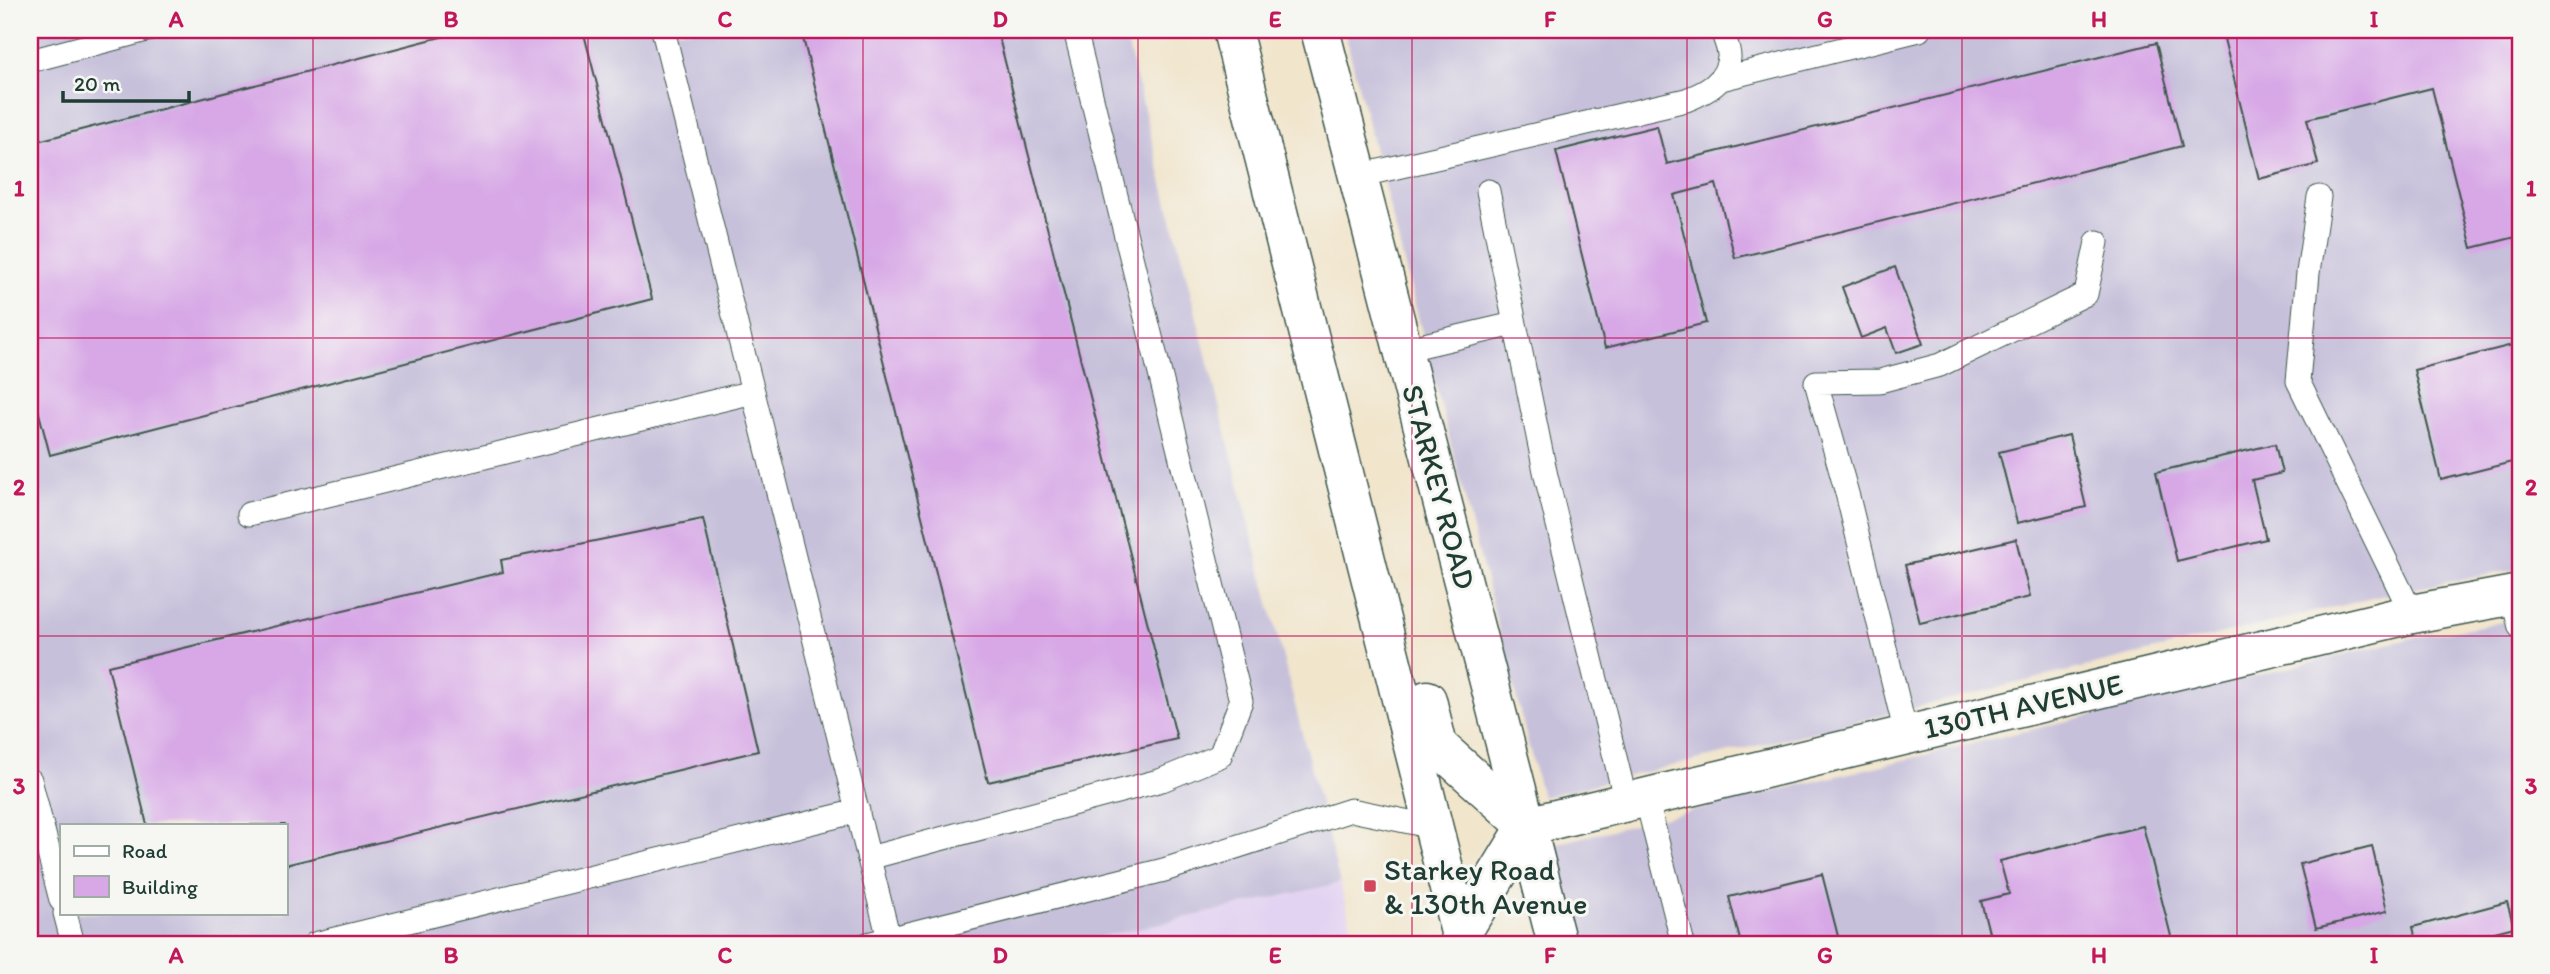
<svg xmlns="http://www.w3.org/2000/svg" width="2550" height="974" font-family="Itim,sans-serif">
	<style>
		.built { fill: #e3d3f2 }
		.industrial { fill: #c6c0da; fill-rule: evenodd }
		.building { fill: #d7a7e6 }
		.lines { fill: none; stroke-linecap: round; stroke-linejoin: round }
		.service-casing { stroke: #3e564b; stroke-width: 25 }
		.minor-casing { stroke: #3e564b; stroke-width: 41 }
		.secondary-casing { stroke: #3e564b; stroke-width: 41 }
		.service { stroke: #fff; stroke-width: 23 }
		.minor { stroke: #fff; stroke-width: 38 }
		.secondary { stroke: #fff; stroke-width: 38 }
		.grid { fill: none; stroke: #c2185b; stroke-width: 2; stroke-opacity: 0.55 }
		.poi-dot { fill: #d1495b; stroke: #f6f6f2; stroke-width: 2.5 }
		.labels { text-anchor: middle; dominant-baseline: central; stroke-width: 6; stroke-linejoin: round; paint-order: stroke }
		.street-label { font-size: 30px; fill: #1f3d34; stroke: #f6f6f2 }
		.poi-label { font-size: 30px; fill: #1f3d34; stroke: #f6f6f2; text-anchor: start }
		.neatline { fill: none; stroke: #c2185b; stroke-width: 2.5 }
		.grid-label { font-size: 23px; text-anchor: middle; font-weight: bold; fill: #c2185b }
	</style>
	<rect width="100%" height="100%" fill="#f6f6f2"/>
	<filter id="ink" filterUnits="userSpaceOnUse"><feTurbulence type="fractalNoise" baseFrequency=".0143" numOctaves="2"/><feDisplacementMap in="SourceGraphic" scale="14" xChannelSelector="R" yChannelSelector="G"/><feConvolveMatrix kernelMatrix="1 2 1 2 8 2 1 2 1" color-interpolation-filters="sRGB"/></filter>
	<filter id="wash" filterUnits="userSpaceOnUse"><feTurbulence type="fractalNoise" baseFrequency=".00686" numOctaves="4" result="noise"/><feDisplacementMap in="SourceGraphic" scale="28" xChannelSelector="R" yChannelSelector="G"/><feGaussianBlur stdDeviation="1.57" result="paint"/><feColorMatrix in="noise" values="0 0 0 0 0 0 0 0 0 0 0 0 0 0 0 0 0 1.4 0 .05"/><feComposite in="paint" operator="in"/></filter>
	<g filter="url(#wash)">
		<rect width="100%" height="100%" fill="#f1e5cc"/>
		<!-- built -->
		<polygon class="built" points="1340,883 1356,944 1068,944"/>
		<!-- industrial -->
		<g class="industrial">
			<path d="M30 30H1124L1340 883 1068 944H30ZM61 825H285V913H61Z"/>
			<polygon points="1344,30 2520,30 2520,569 2406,590 1542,797"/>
			<polygon points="2520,619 2520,944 1579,944 1554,844 2417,637"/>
		</g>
		<g id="blocks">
			<!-- building -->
			<g class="building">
				<polygon points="468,30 583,30 652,299 50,455 30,379 30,143"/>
				<polygon points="801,30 997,30 1177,739 988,782"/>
				<polygon points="2262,30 2520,30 2520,236 2472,248 2432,88 2307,119 2318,164 2259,179 2224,39"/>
				<polygon points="2156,43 2182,146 1735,258 1716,184 1674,195 1706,323 1605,348 1556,151 1657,126 1667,164"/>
				<polygon points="1895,267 1923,344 1896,353 1887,328 1861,338 1842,287"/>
				<polygon points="2520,343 2520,460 2441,480 2414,370"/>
				<polygon points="2069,435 2086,507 2017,523 1999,452"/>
				<polygon points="2275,444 2282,473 2252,480 2266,539 2177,561 2156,472"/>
				<polygon points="703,519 758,751 285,865 285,825 147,825 108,666 503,572 501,560"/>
				<polygon points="2016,539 2030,597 1920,623 1905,565"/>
				<polygon points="2143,826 2173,944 1992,944 1981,901 2009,894 2000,861"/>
				<polygon points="2372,846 2387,911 2316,928 2300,864"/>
				<polygon points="1822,874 1840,944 1741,944 1729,897"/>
				<polygon points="2507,902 2514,927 2449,944 2417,944 2413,927"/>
			</g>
		</g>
	</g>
	<g filter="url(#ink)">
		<use href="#blocks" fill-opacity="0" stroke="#3e564b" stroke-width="2"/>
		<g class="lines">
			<defs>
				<g id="service">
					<polyline points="663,30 889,939"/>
					<polyline points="30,61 147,30"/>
					<polyline points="1721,79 1919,30"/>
					<path d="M1358 176 1686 100C1707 92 1726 82 1729 58 1730 50 1724 38 1722 30"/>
					<polyline points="1488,191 1546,476 1626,802"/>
					<polyline points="2319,197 2308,273 2298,381 2412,614"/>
					<polyline points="1403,350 1514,324"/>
					<polyline points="249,514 753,392"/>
					<polyline points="2512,595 2520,627"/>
					<polyline points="1906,734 1848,497 1816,382 1880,381 1940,365 2086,294 2097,242"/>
					<polyline points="30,780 61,900"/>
					<polyline points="1646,797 1683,944"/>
					<polyline points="869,858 1162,780 1220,756 1241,701 1075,30"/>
					<polyline points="65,913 73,944"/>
					<polyline points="315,944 858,811"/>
					<polyline points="868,944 1164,870 1351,810 1434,827"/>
				</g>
				<polyline id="minor" points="1527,826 2412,614 2520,594"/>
				<g id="secondary">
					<polyline points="1232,30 1463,944"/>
					<polyline points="1320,30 1557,944"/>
					<polyline points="1427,700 1438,746 1527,826"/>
					<polyline points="1461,934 1527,826"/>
				</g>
			</defs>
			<!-- service casing -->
			<use href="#service" class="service-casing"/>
			<!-- minor casing -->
			<use href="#minor" class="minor-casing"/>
			<!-- secondary casing -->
			<use href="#secondary" class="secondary-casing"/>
			<!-- service -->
			<use href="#service" class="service"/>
			<!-- minor -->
			<use href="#minor" class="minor"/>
			<!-- secondary -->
			<use href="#secondary" class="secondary"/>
		</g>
	</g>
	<!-- grid -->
	<path class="grid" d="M313 30V944M588 30V944M863 30V944M1138 30V944M1412 30V944M1687 30V944M1962 30V944M2237 30V944M30 338H2520M30 636H2520"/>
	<!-- markers -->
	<rect class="poi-dot" x="1363" y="879" width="14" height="14" rx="3.5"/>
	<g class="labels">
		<!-- street labels -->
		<g class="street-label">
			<text transform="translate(1439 487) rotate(75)">STARKEY ROAD</text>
			<text transform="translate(2023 706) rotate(-13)">130TH AVENUE</text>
		</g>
		<!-- poi labels -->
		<g class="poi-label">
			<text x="1384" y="869">Starkey Road<tspan x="1384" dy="34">&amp; 130th Avenue</tspan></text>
		</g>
	</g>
	<!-- margin -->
	<rect width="2550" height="974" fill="none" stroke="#f6f6f2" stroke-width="77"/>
	<!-- legend -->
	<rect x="60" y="824" width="228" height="91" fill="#f6f6f2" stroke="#a0aca6" stroke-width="2"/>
	<rect x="74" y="846" width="35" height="10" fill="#ffffff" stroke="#a0aca6" stroke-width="2"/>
	<text x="122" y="858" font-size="21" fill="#1f3d34">Road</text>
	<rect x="74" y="876" width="35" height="21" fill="#d7a7e6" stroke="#a0aca6" stroke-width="2"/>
	<text x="122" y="894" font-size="21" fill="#1f3d34">Building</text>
	<!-- scale -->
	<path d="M63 91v10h126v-10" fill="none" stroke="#1f3d34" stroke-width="3.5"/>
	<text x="74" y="91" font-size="21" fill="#1f3d34" stroke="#f6f6f2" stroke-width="5" paint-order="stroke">20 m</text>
	<rect x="38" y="38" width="2474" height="898" class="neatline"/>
	<g class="grid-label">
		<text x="176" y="27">A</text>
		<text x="451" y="27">B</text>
		<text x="725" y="27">C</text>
		<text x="1000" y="27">D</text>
		<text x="1275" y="27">E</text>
		<text x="1550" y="27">F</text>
		<text x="1825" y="27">G</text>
		<text x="2099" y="27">H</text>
		<text x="2374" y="27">I</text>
		<text x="19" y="196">1</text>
		<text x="2531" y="196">1</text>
		<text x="19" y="495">2</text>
		<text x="2531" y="495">2</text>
		<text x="19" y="794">3</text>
		<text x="2531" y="794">3</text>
		<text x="176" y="963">A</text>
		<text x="451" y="963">B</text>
		<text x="725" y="963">C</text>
		<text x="1000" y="963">D</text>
		<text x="1275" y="963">E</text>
		<text x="1550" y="963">F</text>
		<text x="1825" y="963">G</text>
		<text x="2099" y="963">H</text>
		<text x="2374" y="963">I</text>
	</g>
</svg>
